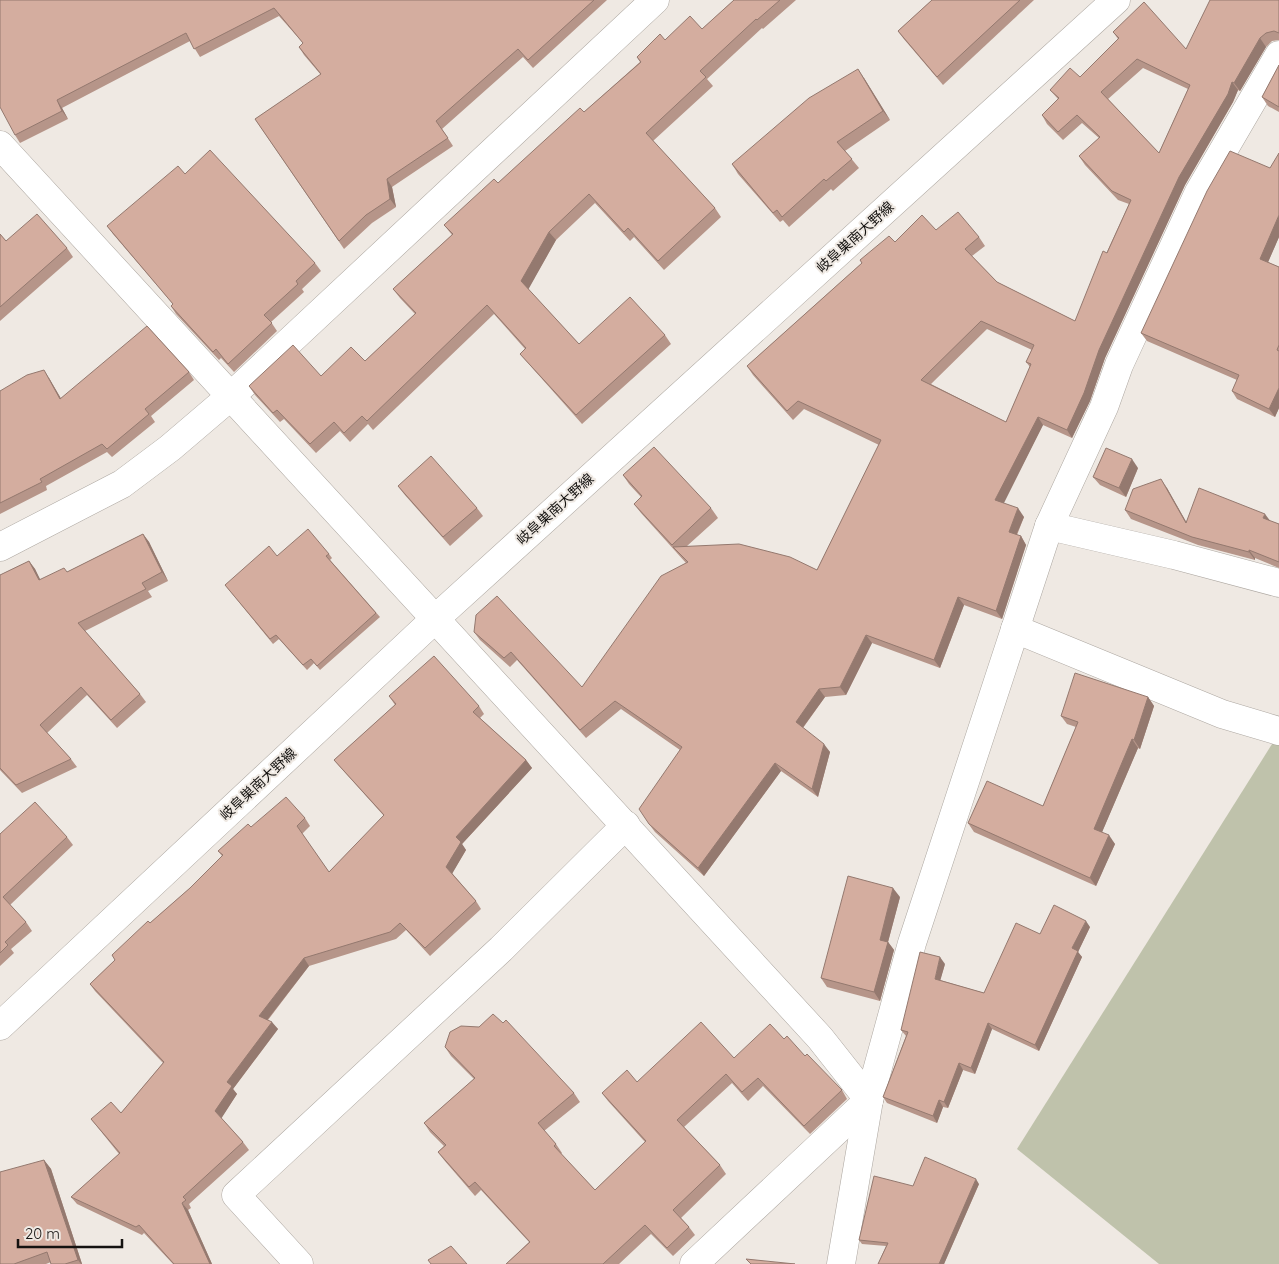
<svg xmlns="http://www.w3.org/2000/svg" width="1279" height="1264" font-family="Quicksand,'Noto Sans JP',sans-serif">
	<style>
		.green { fill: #bfc2ab }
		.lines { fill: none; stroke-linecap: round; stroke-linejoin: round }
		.minor-casing { stroke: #ada7a1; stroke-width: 29 }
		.major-casing { stroke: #ada7a1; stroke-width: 29 }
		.minor { stroke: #fff; stroke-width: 28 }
		.major { stroke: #fff; stroke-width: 28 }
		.wall { fill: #b69589; fill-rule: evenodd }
		.shaded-wall { fill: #94796f }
		.building { fill: #d4ad9f; stroke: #94796f; fill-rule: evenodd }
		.labels { text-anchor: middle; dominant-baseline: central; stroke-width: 4; stroke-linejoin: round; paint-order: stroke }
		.street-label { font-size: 14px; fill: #141210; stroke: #efe9e3 }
	</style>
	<rect width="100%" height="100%" fill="#efe9e3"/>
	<!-- green -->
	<polygon class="green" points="1279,733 1279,1264 1159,1264 1017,1149"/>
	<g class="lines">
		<defs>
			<g id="minor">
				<polyline points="0,145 820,1038 869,1100"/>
				<polyline points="1049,526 1174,555 1279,583"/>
				<polyline points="0,547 122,484 170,448 231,396 655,0"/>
				<polyline points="1015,629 1222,714 1279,731"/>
				<polyline points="299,1264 236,1195 501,949 626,825"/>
				<polyline points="694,1264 869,1100"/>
				<polyline points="841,1264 869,1100 912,943 1049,526 1104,407 1119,365 1199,192 1279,55"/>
			</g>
			<polyline id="major" points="0,1026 435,619 1116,0"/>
		</defs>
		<!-- minor casing -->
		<use href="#minor" class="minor-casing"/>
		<!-- major casing -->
		<use href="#major" class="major-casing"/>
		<!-- minor -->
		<use href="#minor" class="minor"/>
		<!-- major -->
		<use href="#major" class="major"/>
	</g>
	<!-- wall -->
	<g class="wall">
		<polygon points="0,0 607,0 533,68 523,57 442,129 453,146 392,187 396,207 372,223 344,249 255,119 321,75 304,55 299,47 303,43 279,16 200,57 190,41 62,108 68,119 20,143 15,135"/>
		<polygon points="734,0 796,0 763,29 762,28 707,79 713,86 653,141 715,208 721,217 664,270 634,237 630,241 595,203 556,240 528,289 579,344 665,335 671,344 582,424 527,362 520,354 525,349 494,314 373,430 368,424 350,442 340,431 316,453 284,419 280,422 255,395 249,386 321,376 365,361 415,314 400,298 393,289 452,235 444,225 498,183 584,112 640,62 637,57 665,40 702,29"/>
		<polygon points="932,0 1034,0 943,85 903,38 898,31"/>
		<path d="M1279 0V40L1272 41 1266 47 1240 91 1238 90 1233 102 1185 185 1105 358 1090 401 1072 438 1043 425 1003 503 1024 517 1017 535 1021 536 1026 545 1002 619 964 605 940 668 872 643 846 695 825 697 803 728 830 752 818 797 781 771 704 876 655 832 649 824 680 750 621 709 586 738 517 660 510 667 480 640 474 632 582 687 686 563 641 513 634 504 641 497 629 484 623 475 711 508 718 518 687 546 817 570 879 445 804 409 793 420 753 375 747 366 862 263 860 260 895 242 936 230 979 237 985 246 972 256 997 282 1075 321 1129 204 1118 200 1085 165 1079 156 1099 138 1082 123 1063 140 1047 124 1042 115 1058 99 1050 90 1080 77 1118 39 1113 32 1186 49ZM1143 68 1188 89 1159 153 1108 99ZM987 329 1032 350 1026 362 1030 367 1006 422 931 384Z"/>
		<polygon points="1279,65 1279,112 1268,106 1262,97"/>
		<polygon points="864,78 890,120 845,151 859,168 833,191 831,189 789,227 783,220 780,222 738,174 732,164"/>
		<polygon points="1270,168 1279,237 1268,262 1279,267 1279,408 1275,417 1237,399 1232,391 1237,380 1147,341 1141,333"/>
		<polygon points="107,226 315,263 321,271 302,289 304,292 271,322 277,331 234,372 221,358 219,360 176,314 171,306 173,304 113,234"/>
		<polygon points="0,234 6,241 67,248 73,257 0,321"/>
		<polygon points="189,372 194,380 151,416 155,422 112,457 107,452 46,486 47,490 0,514 0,391 49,378 61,399"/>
		<polygon points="1138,468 1126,497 1100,485 1093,477"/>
		<polygon points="398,486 477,508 483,516 450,546 404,494"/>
		<polygon points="1167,488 1186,522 1270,521 1279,524 1279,568 1255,558 1255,560 1198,545 1131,519 1125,510"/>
		<polygon points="143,534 149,542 168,581 148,591 152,597 85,631 140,694 146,702 117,728 87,695 47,733 71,759 77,767 22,793 0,770 0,575 29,561 35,569 40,580 67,572"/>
		<polygon points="329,554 332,558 330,560 380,617 320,670 314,663 307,670 279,639 273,644 225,585 277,556"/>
		<polygon points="389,696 479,706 484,714 480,718 526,760 532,768 462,844 466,850 452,873 476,901 481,909 430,956 406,930 396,939 309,966 268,1020 278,1029 233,1089 237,1094 221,1118 243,1142 249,1150 189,1204 191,1208 188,1210 212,1264 173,1264 144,1233 142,1235 77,1204 71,1197 119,1154 91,1119 121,1113 163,1063 95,991 90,984 115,960 112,955 150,923 190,888 222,856 218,851 251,827 305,818 310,826 302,834 329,872 384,816 340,767 334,760 395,705"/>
		<polygon points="1148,697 1154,706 1140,749 1138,748 1102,832 1115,844 1096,886 974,832 968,823 1043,806 1076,727 1067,724 1061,716"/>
		<polygon points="0,834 67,837 73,845 10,905 26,922 32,931 11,949 14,953 0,966"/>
		<polygon points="900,897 888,942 894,950 880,1001 827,987 821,978"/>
		<polygon points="1090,927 1078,952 1082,957 1039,1051 992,1029 975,1074 963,1070 948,1108 943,1107 937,1123 887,1103 883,1097 906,1036 901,1030 945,964 940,980 984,993 1040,934"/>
		<polygon points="784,1039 805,1056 842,1090 847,1099 810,1134 763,1086 748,1101 732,1083 684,1127 720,1165 726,1174 681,1218 689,1227 695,1235 673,1256 651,1234 619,1264 506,1264 529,1242 481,1190 475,1196 444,1160 438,1152 444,1146 430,1132 424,1123 474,1079 451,1056 445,1047 574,1093 580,1102 544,1131 556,1144 562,1153 561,1154 595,1190 645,1142 608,1101 602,1093 637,1082 734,1058"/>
		<polygon points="44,1160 51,1169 82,1264 51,1264 51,1262 46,1264 0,1264"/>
		<polygon points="979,1184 944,1264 878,1264 886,1246 862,1244 859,1240 913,1186"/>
	</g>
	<!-- shaded-wall -->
	<g class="shaded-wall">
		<polygon points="1260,38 1266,47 1240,91 1234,83"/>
		<polygon points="858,69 864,78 890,120 883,111"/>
		<polygon points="1232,82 1238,90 1233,102 1185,185 1105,358 1090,401 1072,438 1067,430 1099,350 1179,177"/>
		<polygon points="57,100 62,108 68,119 62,111"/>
		<polygon points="387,179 392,187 396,207 390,199"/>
		<polygon points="1279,215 1279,237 1266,267 1260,259"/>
		<polygon points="549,232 556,240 528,290 521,281"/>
		<polygon points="44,370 49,378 66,407 60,399"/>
		<polygon points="1279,388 1279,408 1275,417 1269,409"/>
		<polygon points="1038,417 1043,425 1001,509 995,500"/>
		<polygon points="1132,459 1138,468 1126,497 1119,488"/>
		<polygon points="1161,479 1167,488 1192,532 1186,523"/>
		<polygon points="1018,508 1024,517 1014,540 1009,532"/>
		<polygon points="1265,514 1271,522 1263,518"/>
		<polygon points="143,534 149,542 168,581 162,572"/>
		<polygon points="1021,536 1026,545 1002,619 996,611"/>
		<polygon points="1249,550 1255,558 1255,560 1249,552"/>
		<polygon points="29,561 35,569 45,589 39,580"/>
		<polygon points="958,597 964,605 940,668 934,660"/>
		<polygon points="866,635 872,643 846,695 840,687"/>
		<polygon points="819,689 825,697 801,730 796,722"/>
		<polygon points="1148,697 1154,706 1140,749 1134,740"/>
		<polygon points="1132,739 1138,748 1100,837 1094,829"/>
		<polygon points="824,744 830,752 818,797 812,789"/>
		<polygon points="526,760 532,768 462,844 466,850 452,874 446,867 456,837"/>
		<polygon points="775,763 781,771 704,876 698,868"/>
		<polygon points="1109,835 1115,844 1096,886 1090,878"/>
		<polygon points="893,888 900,897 888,942 894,950 880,1001 874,992 880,940"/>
		<polygon points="1086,921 1090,927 1078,952 1082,957 1039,1051 1035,1045 1072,948"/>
		<polygon points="940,957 945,964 939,985 935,979"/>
		<polygon points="304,958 309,966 264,1024 259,1016"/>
		<polygon points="272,1022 278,1029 233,1089 237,1094 221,1119 215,1111 227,1082"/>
		<polygon points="988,1023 992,1029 975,1074 971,1068"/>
		<polygon points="959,1063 963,1070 948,1108 944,1102"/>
		<polygon points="939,1100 943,1107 937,1123 933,1116"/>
		<polygon points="44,1160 51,1169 82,1264 81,1264 78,1260"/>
		<polygon points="976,1179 979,1184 944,1264 939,1264"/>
		<polygon points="182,1203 188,1210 212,1264 210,1264"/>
	</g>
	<!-- building -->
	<g class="building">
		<polygon points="0,0 594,0 528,60 518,49 436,121 448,138 387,179 390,199 366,215 339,241 255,119 321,74 299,47 303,43 274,8 194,49 186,33 57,100 62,111 15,135 0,107"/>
		<polygon points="734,0 780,0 757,20 756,19 700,71 706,77 646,133 715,208 658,261 628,228 624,232 589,194 549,232 521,281 579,344 630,297 665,335 576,415 520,354 526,348 487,305 367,421 362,416 344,433 334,422 310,444 277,410 273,413 249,386 293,345 321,376 351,347 365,361 416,313 393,289 453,234 444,225 494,179 498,183 580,108 584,112 641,62 637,57 660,34 665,40 690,16 702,29"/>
		<polygon points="932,0 1020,0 937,77 898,31"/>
		<path d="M1210 0H1279V33L1274 31 1266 33 1260 38 1234 83 1232 82 1228 94 1179 177 1099 350 1084 393 1067 430 1038 417 995 500 1018 508 1009 532 1021 536 996 611 958 597 934 660 866 635 840 687 819 689 796 722 824 744 812 789 775 763 698 868 649 824 639 809 682 747 615 701 580 730 511 652 504 658 474 632 476 615 497 596 582 687 661 576 688 562 673 547 739 544 790 557 817 570 881 440 798 401 787 411 747 366 862 263 860 260 889 236 895 242 922 215 936 230 958 212 979 237 965 249 997 282 1075 321 1103 251 1107 253 1131 200 1112 191 1079 156 1100 137 1077 115 1058 132 1042 115 1059 98 1050 90 1070 68 1080 77 1119 38 1113 32 1144 2 1186 49ZM1137 59 1190 85 1159 153 1101 92ZM981 321 1034 345 1026 362 1031 364 1006 422 921 380Z"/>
		<polygon points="1279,65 1279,107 1262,97"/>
		<polygon points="858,69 883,111 837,142 852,159 826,181 824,179 782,217 777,210 773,213 732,164 809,98"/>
		<polygon points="210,150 315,263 296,281 298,284 264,315 272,323 228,364 216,349 213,352 171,306 173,304 107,226 178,166 185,174"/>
		<polygon points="1230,151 1270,168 1279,153 1279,215 1260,259 1279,267 1279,345 1277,350 1279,351 1279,388 1269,409 1232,391 1239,375 1141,333 1207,191"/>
		<polygon points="37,214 67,248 0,307 0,234 6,241"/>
		<polygon points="147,326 189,372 145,409 149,414 107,449 102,444 40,479 42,482 0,503 0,391 27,375 44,370 60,399"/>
		<polygon points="654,447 711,508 672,545 634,504 642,496 623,475"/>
		<polygon points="1106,448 1132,459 1119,488 1093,477"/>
		<polygon points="431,456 477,508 443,537 398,486"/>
		<polygon points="1161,479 1186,523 1199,488 1265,514 1263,518 1279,524 1279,562 1249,550 1249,552 1192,537 1125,510 1133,489"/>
		<polygon points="308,529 329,554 326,556 376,613 317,666 311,659 303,665 276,635 270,639 225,585 269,546 277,556"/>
		<polygon points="143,534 162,572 142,583 146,589 78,623 140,694 111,720 81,687 40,725 71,759 16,785 0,768 0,575 29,561 39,580 64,568 67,572"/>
		<polygon points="434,656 479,706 473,712 526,760 456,837 461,842 446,867 476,901 425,948 400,923 390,932 304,958 259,1016 272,1022 227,1082 232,1086 215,1111 243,1142 183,1197 186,1200 182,1203 210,1264 174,1264 139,1225 136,1227 71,1197 120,1153 91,1119 111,1102 121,1113 164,1062 90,984 115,960 112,955 148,921 150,923 190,888 223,855 218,851 248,824 251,827 286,797 305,818 297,826 329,872 384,815 334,760 396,704 389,696"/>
		<polygon points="1075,673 1148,697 1134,740 1132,739 1094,829 1109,835 1090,878 968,823 987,781 1043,806 1078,722 1061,716"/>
		<polygon points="35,802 67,837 3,897 26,922 5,942 8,945 0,953 0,834"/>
		<polygon points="848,876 893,888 880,940 888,942 874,992 821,978"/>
		<polygon points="1054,905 1086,921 1072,948 1078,951 1035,1045 988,1023 971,1068 959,1063 944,1102 939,1100 933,1116 883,1097 908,1032 901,1030 920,952 940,957 935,979 984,993 1016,923 1040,934"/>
		<polygon points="493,1014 503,1023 506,1020 574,1093 538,1123 556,1144 554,1146 595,1190 646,1141 602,1093 627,1070 637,1082 701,1022 734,1058 770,1024 784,1039 787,1036 805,1056 807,1054 842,1090 804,1126 758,1078 742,1092 726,1074 677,1120 720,1165 673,1210 689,1227 667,1248 645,1225 603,1264 506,1264 530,1242 475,1182 469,1187 438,1152 446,1145 424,1123 475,1078 445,1047 450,1032 461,1026 479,1027"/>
		<polygon points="925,1157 976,1179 939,1264 878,1264 888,1243 859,1240 874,1176 913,1186"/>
		<polygon points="44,1160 78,1260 65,1264 51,1264 47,1252 14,1264 0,1264 0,1172"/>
		<polygon points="451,1246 467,1264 431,1264 428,1260"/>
		<polygon points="746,1259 795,1264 751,1264"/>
	</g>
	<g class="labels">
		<!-- street labels -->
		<g class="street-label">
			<text transform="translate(855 237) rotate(-42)">岐阜巣南大野線</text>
			<text transform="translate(555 509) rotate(-42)">岐阜巣南大野線</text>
			<text transform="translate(258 784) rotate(-43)">岐阜巣南大野線</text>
		</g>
	</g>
	<!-- scale -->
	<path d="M18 1239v8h104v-8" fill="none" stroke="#141210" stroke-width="2.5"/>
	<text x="25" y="1239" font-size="15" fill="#141210" stroke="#efe9e3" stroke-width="4" paint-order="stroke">20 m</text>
</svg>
